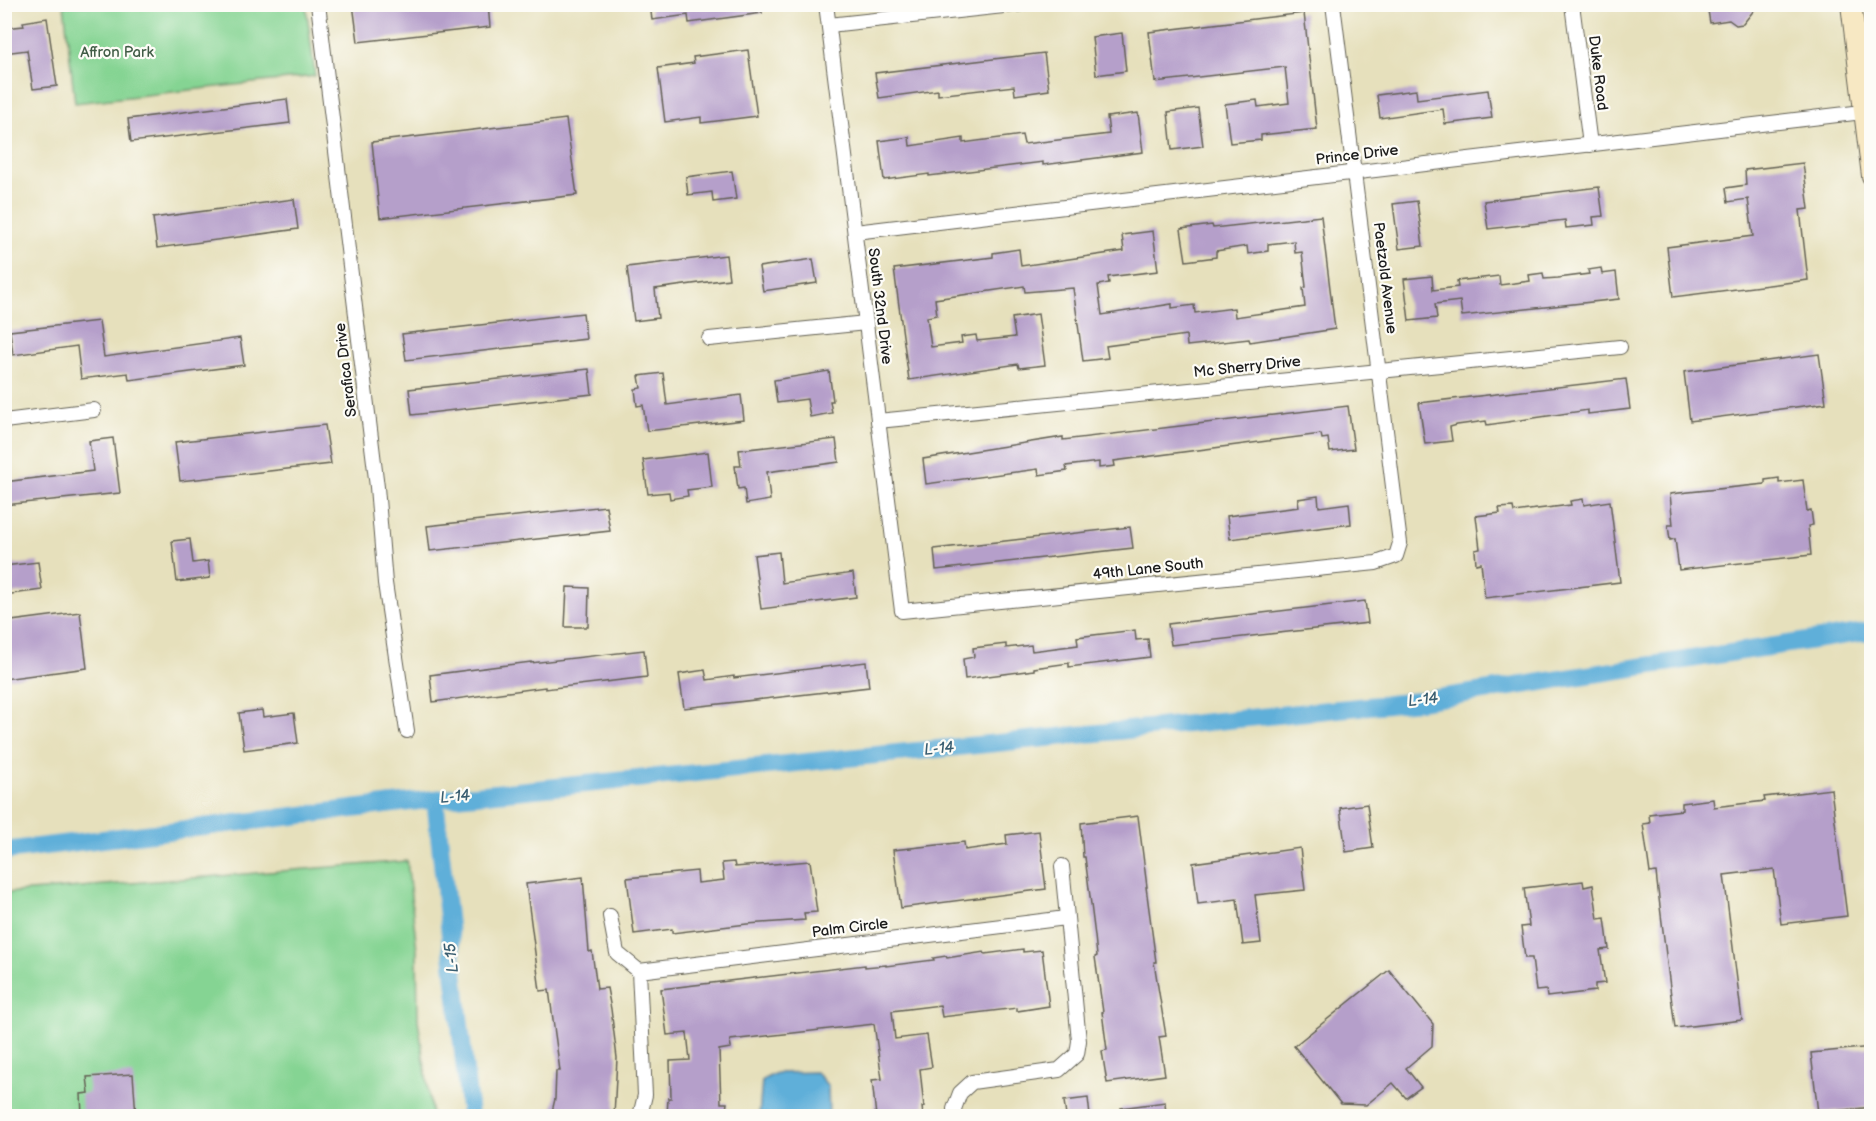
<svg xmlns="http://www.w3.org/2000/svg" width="1876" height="1121" font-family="'Balsamiq Sans',sans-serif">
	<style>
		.green { fill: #85d493; stroke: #507858; stroke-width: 1.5 }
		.water { fill: #5fafd9; stroke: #3e667a; stroke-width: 1.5 }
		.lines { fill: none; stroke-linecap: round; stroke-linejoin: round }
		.canal { stroke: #5fafd9; stroke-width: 18 }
		.building { fill: #b59fca }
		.street-casing { stroke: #636154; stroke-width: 16 }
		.secondary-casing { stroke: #636154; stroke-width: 22 }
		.street { stroke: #fff; stroke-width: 14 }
		.secondary { stroke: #f7e8c3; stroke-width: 20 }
		.labels { text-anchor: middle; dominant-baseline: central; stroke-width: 4.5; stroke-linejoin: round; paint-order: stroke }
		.park-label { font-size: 15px; fill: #415c46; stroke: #fdfcf7 }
		.street-label { font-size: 15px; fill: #1c1c1c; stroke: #fdfcf7 }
		.water-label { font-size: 16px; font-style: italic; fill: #3a5e71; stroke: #fdfcf7 }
	</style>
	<rect width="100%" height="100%" fill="#fdfcf7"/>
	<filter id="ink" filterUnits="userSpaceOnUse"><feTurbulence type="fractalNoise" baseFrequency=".0167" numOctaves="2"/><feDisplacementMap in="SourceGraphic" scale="12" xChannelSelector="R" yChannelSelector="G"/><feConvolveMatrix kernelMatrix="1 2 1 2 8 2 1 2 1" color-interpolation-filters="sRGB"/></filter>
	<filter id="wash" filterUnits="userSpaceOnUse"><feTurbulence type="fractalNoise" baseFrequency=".008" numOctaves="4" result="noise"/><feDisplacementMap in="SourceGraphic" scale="24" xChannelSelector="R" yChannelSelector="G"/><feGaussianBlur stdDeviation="1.35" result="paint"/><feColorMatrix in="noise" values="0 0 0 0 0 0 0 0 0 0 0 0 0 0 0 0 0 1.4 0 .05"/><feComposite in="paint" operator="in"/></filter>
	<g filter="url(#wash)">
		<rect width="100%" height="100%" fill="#e6e0bc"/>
		<!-- green -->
		<g class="green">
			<polygon points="64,5 306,5 315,76 75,103"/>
			<polygon points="407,861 417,950 418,1020 432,1116 5,1116 5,893"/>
		</g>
		<!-- water -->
		<polygon class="water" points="816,1072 828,1086 829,1116 759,1116 762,1080 776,1073"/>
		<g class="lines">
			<!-- canal -->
			<g class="canal">
				<polyline points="435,799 470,1116"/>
				<polyline points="4,851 435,799 1419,701 1872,631"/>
			</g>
		</g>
		<g id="blocks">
			<!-- building -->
			<g class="building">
				<polygon points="353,4 488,4 490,27 358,42"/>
				<polygon points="650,4 762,4 762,13 689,23 688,15 652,20"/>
				<polygon points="1707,4 1759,4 1743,24 1736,25 1729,20 1710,23"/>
				<polygon points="1304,13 1317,129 1261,135 1261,140 1230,143 1225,104 1257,100 1258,107 1289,103 1285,67 1155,82 1149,32"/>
				<polygon points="47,18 57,86 33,89 27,50 4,53 4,28 24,26 23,22"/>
				<polygon points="1122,33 1126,71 1096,75 1092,37"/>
				<polygon points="748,50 757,116 701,123 701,117 665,122 658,68 694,63 693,57"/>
				<polygon points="1044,53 1049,90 1015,95 1014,86 938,95 938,90 879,98 875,73"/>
				<polygon points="1416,90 1417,99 1488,90 1492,118 1445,124 1443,109 1380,118 1377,95"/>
				<polygon points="287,99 290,123 131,142 128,119"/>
				<polygon points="1198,108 1203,146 1172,150 1168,112"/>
				<polygon points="1138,113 1143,152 1043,165 1043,162 929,176 929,174 884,180 879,141 909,137 910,146 963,138 963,143 1022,135 1024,144 1109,134 1107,117"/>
				<polygon points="566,119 577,195 380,218 372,142"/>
				<polygon points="1803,163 1809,209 1800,210 1808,280 1673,297 1667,247 1753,236 1748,199 1728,202 1726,188 1746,185 1745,170"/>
				<polygon points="732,171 736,199 713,202 712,192 688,195 686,177"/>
				<polygon points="1599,187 1603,216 1593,217 1594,225 1566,228 1565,220 1488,229 1484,201"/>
				<polygon points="294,199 298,229 157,248 153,218"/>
				<polygon points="1417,201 1423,246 1399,249 1393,204"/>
				<polygon points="1321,216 1335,329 1250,342 1249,339 1187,346 1186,335 1106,346 1108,358 1083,361 1073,288 1025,292 1024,286 935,299 937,315 927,317 931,347 962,343 961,337 976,335 977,341 1015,337 1012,318 1038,314 1045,365 1019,368 1018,364 909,380 894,269 993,257 993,253 1019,249 1021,266 1124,251 1122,235 1153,231 1158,271 1108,277 1109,283 1098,285 1102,315 1172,304 1172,308 1194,305 1195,313 1234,308 1235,317 1305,307 1303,288 1306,287 1302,252 1295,253 1294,241 1268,244 1268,251 1248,254 1247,246 1216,251 1216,257 1186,261 1181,229 1212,225 1213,228"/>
				<polygon points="726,255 729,279 655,289 658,318 634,321 627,267"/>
				<polygon points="813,259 817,283 763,291 759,267"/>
				<polygon points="1601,268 1602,274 1616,272 1619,299 1462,316 1460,301 1435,304 1437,318 1409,321 1404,279 1432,276 1433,290 1458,287 1457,281 1499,276 1500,285 1530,281 1529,275 1543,273 1544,279 1558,278 1589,274 1588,270"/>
				<polygon points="583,313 586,339 406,360 402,334"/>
				<polygon points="99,321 104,357 240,338 244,365 129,380 128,373 81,379 77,346 13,355 10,331"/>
				<polygon points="1819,354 1826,403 1690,421 1684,372"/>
				<polygon points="589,369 592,394 412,415 409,389"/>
				<polygon points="829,371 833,401 830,401 832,413 810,417 807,399 777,403 774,380"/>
				<polygon points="663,373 667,405 741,395 744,420 647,431 643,405 637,406 635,389 641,388 639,376"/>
				<polygon points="1626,379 1630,409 1588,414 1588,410 1487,425 1486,421 1457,425 1450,427 1452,441 1425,444 1419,403"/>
				<polygon points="1348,406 1354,449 1330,452 1328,438 1322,439 1321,434 1114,461 1115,466 1099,468 1099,462 1066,466 1067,471 1039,475 1038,469 926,484 923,459 1063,437 1063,440"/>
				<polygon points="325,425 331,464 180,481 175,442"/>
				<polygon points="113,438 120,493 4,505 4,482 93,471 89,441"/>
				<polygon points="836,439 839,462 767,472 770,500 746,504 744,488 738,489 735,466 741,466 739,450"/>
				<polygon points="708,452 712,487 687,490 688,496 670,499 669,492 648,494 643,460"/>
				<polygon points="1779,478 1779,483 1803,480 1807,511 1811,510 1813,525 1808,526 1811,555 1679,570 1675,539 1670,540 1668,525 1673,525 1670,494 1765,484 1765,480"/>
				<polygon points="1318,496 1319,507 1349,503 1351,524 1230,539 1227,516 1299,507 1298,499"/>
				<polygon points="1583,499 1584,505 1610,501 1620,582 1485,598 1481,563 1476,564 1475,550 1480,549 1476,516 1500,513 1499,508 1513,507 1514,512 1537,509 1571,505 1570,501"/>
				<polygon points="606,506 610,531 430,551 427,526"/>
				<polygon points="1130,527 1133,548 936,570 934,549"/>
				<polygon points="190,539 193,563 208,561 210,578 177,582 172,541"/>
				<polygon points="779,552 782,583 853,573 856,597 761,609 754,555"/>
				<polygon points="38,562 42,590 4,595 4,566"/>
				<polygon points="567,587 589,588 588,627 565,627"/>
				<polygon points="1365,601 1368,623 1171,645 1168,624"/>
				<polygon points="80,612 87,668 4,679 4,622"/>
				<polygon points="1135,630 1136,640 1148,639 1150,657 1069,667 1069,663 1034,668 1034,670 965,679 963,659 974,657 973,648 1006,644 1006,648 1031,645 1032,651 1078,645 1077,637"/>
				<polygon points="644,650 647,677 545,689 545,687 433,702 430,675 531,662 531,663"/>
				<polygon points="866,662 869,687 684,708 679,674 705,670 707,680 734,676 734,678"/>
				<polygon points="262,710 263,717 294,713 298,743 244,750 239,713"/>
				<polygon points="1831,789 1847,916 1781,924 1774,869 1724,875 1742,1020 1675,1028 1657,882 1656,872 1650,873 1643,824 1650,823 1649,814 1682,810 1682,803 1713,799 1714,807 1765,801 1764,797"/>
				<polygon points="1367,804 1373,848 1346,852 1340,808"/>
				<polygon points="1138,816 1147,887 1146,887 1156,962 1154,962 1166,1036 1159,1037 1165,1075 1107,1083 1102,1051 1107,1050 1102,1012 1103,1012 1095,957 1097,956 1095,936 1085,857 1083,857 1081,823"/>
				<polygon points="1039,831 1046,889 901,908 893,850 964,842 965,850 1007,844 1006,835"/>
				<polygon points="1300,848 1305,890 1255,895 1261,943 1243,945 1237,899 1198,904 1193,863"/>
				<polygon points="810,861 817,912 804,913 805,920 747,924 672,933 672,929 634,934 627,878 697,871 698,883 724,880 722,863 734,862 735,867"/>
				<polygon points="583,877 589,952 592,951 597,989 607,988 611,1009 617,1058 614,1116 551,1116 555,1099 556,1071 560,1071 549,990 540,991 526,884"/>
				<polygon points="1583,881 1584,887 1593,885 1598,919 1605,918 1609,949 1600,950 1605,983 1595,984 1595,991 1547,997 1546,990 1536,991 1532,958 1525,958 1521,927 1529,926 1524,888"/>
				<polygon points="1023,949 1023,952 1042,950 1049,1006 1017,1011 1017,1008 942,1017 940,1005 892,1011 895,1039 927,1035 932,1067 920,1069 924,1107 922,1107 923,1116 876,1116 872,1080 882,1079 874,1024 730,1040 731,1048 719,1050 721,1103 727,1103 725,1116 667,1116 668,1098 671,1098 670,1061 690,1060 687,1033 667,1035 661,989 865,965 865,967 886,965 886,966 934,960 933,958 946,956 947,958 984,952 985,954"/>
				<polygon points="1389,970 1433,1024 1432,1046 1406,1068 1421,1087 1406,1098 1393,1083 1366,1105 1341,1104 1294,1046"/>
				<polygon points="1872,1047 1872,1107 1818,1113 1811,1053"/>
				<polygon points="133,1074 136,1116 82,1116 81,1094 89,1093 87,1077"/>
				<polygon points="1088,1098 1090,1116 1066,1116 1064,1101"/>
				<polygon points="1165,1102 1166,1116 1121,1116 1121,1108"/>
			</g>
		</g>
	</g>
	<g filter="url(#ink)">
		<use href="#blocks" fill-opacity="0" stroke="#636154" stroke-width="1.5"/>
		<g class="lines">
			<defs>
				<g id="street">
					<polyline points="318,4 377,487 385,583 407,731"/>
					<polyline points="826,4 902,611 1376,563 1396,556 1400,543 1333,4"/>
					<polyline points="1572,4 1590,145"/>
					<polyline points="829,25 1022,4"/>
					<polyline points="855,232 1871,111"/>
					<polyline points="709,339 866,323"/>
					<polyline points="4,421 94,410"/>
					<polyline points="878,421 1620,347"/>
					<polyline points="610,916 617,953 639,971 1066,918"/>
					<polyline points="639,971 645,1095 640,1116"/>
					<polyline points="955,1116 954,1109 960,1093 972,1082 1059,1070 1077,1054 1079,1041 1062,866"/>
				</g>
				<polyline id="secondary" points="1851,4 1872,176"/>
			</defs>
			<!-- street casing -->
			<use href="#street" class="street-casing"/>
			<!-- secondary casing -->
			<use href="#secondary" class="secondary-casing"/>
			<!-- street -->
			<use href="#street" class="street"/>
			<!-- secondary -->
			<use href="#secondary" class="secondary"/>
		</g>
	</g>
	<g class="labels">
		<!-- park labels -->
		<g class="park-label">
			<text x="117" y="52">Affron Park</text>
		</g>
		<!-- street labels -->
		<g class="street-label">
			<text transform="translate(1598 73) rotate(83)">Duke Road</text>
			<text transform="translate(1357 155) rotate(-7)">Prince Drive</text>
			<text transform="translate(1385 278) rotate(83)">Paetzold Avenue</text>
			<text transform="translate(880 306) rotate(83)">South 32nd Drive</text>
			<text transform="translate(1247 367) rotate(-6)">Mc Sherry Drive</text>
			<text transform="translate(346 370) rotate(-97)">Serafica Drive</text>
			<text transform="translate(1148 569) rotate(-6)">49th Lane South</text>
			<text transform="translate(850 928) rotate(-7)">Palm Circle</text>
		</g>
		<!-- water labels -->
		<g class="water-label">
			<text transform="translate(1423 700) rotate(-7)">L-14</text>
			<text transform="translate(939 749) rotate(-6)">L-14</text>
			<text transform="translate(455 797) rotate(-6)">L-14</text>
			<text transform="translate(452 958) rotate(-96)">L-15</text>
		</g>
	</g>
	<!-- margin -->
	<rect width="1876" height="1121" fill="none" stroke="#fdfcf7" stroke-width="24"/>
</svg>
